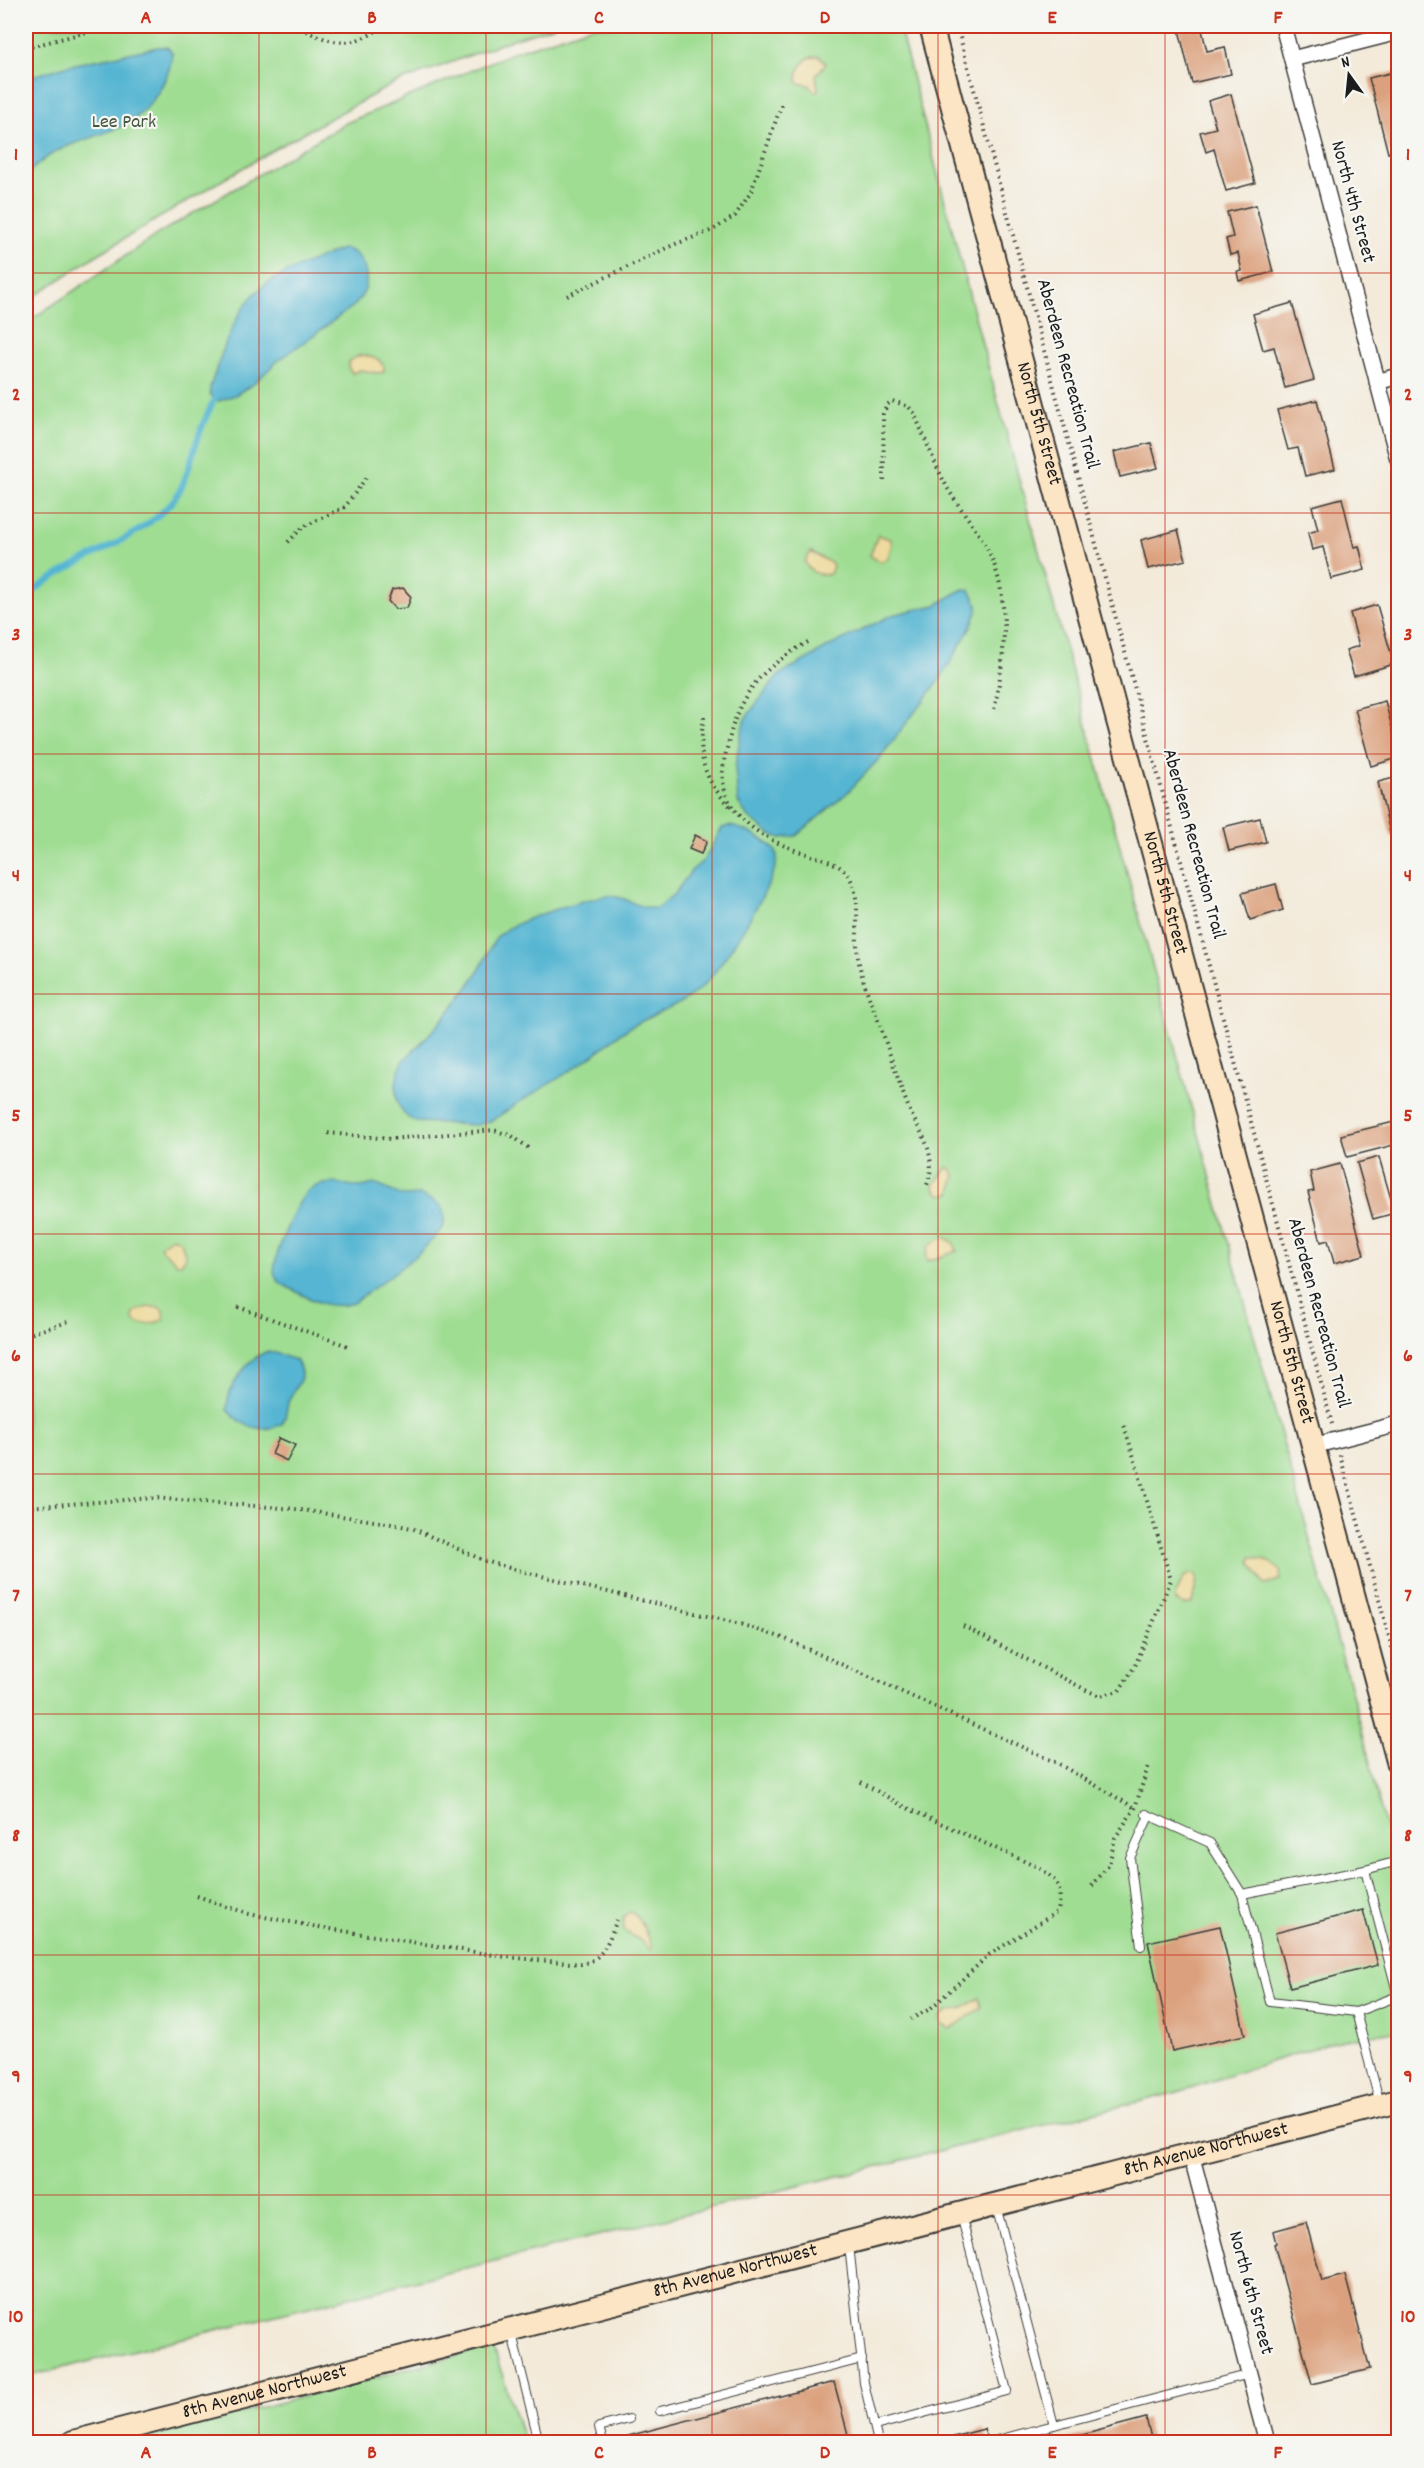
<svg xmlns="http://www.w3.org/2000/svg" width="1424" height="2468" font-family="Dekko,sans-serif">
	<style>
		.green { fill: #9fdd92; stroke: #5e7c57; stroke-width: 1.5 }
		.sand { fill: #eeda9e; stroke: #857b5d; stroke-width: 1.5 }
		.water { fill: #54b5d2; stroke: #386877; stroke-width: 1.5 }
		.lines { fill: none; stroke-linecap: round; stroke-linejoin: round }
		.stream { stroke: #54b5d2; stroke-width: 6 }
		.building { fill: #dba17e }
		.lane-casing { stroke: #3c3b38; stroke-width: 10 }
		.street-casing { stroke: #3c3b38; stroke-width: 18 }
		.secondary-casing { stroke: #3c3b38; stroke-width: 26 }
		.path { stroke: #3c3b38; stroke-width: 4; stroke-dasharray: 1.5 4.5; stroke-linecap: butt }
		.lane { stroke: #fff; stroke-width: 8 }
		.street { stroke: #fff; stroke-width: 15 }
		.secondary { stroke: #fce5c4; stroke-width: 22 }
		.grid { fill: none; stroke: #c8321e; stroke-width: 1.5; stroke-opacity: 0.55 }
		.labels { text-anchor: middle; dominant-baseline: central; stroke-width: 4.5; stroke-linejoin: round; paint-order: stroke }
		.park-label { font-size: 20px; fill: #43563f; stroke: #f6f6f2 }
		.street-label { font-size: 20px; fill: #1c1c1c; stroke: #f6f6f2 }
		.neatline { fill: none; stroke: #c8321e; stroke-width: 2 }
		.grid-label { font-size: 20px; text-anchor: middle; font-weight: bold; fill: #c8321e }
	</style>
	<rect width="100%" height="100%" fill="#f6f6f2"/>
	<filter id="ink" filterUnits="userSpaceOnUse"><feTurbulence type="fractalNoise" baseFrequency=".0167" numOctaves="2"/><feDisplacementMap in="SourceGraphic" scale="12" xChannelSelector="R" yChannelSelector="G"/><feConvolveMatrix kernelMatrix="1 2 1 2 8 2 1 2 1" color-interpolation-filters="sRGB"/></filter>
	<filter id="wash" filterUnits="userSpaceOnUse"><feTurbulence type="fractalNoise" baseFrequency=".008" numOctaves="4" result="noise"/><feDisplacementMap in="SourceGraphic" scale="24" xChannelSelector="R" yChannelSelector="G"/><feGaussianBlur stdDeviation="1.35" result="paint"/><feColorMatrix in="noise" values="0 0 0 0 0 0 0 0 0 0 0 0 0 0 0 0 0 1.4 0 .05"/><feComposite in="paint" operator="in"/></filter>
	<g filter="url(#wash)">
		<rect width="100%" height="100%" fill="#f3ead9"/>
		<!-- green -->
		<g class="green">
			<path d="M 26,26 L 555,26 L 519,37 L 393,84 L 278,147 L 92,258 L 26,302 Z"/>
			<path d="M 593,26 L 899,26 L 984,351 L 1361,1726 L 1398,1880 L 1398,2030 L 1329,2043 L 1178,2092 L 26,2377 L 26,323 L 161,232 L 346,123 L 517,51 Z"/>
			<path d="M 493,2346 L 524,2442 L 131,2442 Z"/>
		</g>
		<!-- sand -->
		<g class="sand">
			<path d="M 819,56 L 826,63 L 816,76 L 818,90 L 815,92 L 809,85 L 798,83 C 795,72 801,66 808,58 Z"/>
			<path d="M 364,355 L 379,360 L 384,367 L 384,372 L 377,373 L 361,370 L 352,373 L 348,367 L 349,362 L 358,356 Z"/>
			<path d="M 878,535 L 890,539 L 892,543 L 888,558 L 881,562 L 870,556 Z"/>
			<path d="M 811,552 L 831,563 L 833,566 L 830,574 C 819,577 807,571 805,561 Z"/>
			<path d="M 947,1167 L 951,1169 L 955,1175 L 951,1193 L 941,1195 L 935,1189 L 934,1185 Z"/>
			<path d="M 172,1237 L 180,1240 L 186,1256 L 182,1263 L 177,1263 L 161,1249 L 161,1245 Z"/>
			<path d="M 944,1237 L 953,1242 L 957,1251 L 928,1261 L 926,1256 L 929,1245 Z"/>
			<path d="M 148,1307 L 158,1307 L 164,1311 L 164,1319 C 155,1324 142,1327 134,1321 L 133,1316 L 136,1311 Z"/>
			<path d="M 1251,1557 L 1267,1560 L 1280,1570 L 1280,1579 L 1267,1585 L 1264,1584 L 1250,1562 Z"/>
			<path d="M 1190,1574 L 1195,1574 L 1197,1579 L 1192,1603 L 1185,1605 L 1176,1601 L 1175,1597 L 1183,1578 Z"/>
			<path d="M 629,1912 C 643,1915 646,1937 652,1948 L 650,1950 L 640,1940 L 624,1931 L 623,1917 Z"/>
			<path d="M 979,1998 L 981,2008 L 950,2029 L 941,2024 L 940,2016 L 948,2011 L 963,2008 Z"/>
		</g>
		<!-- water -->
		<g class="water">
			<path d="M 158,47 L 167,47 L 172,52 C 172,66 166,78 159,91 C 133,134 99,131 59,150 C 46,156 36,166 26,175 L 26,78 L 66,66 Z"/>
			<path d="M 342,249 C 360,249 370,273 365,289 C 363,295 359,300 355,305 L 278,361 L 252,385 L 235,395 L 219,401 L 214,400 L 210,394 L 210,387 C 222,354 233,311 261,288 C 279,273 320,258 342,249 Z"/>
			<path d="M 963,589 L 970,590 L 977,603 L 977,612 L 971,627 L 941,678 L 879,759 L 847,793 L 796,836 L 781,838 L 770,834 L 748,817 L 738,802 L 735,768 L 741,733 L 746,717 L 779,675 L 830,646 L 892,615 L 936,605 Z"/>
			<path d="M 729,826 C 741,827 776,843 777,856 C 779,878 718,974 700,989 C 678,1008 656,1013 632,1026 C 618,1034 605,1046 592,1056 C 567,1074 541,1089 515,1105 C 506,1111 498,1118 488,1122 L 477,1125 L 416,1122 C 391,1111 392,1081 404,1060 C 431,1034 458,1004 478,972 C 486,960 490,942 501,933 C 519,919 582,900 605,896 C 625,894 640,911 658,908 L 675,893 L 691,871 L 704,860 L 722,828 Z"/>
			<path d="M 333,1183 L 361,1187 L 375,1184 L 403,1196 L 421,1195 L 440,1204 C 444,1211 446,1218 443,1226 C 431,1249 376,1286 353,1303 C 332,1310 315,1302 297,1292 C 289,1287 279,1285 275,1276 C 270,1261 296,1203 307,1192 C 314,1185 324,1184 333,1183 Z"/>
			<path d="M 269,1351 L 296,1360 C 308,1380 296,1383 289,1400 C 286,1408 287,1416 282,1424 C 262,1434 242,1427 227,1410 C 226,1388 248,1357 269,1351 Z"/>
		</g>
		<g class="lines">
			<!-- stream -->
			<path class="stream" d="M 26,598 C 67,559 141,543 175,498 C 187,481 191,458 198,438 C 202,425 208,413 214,400"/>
		</g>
		<g id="blocks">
			<!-- building -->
			<g class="building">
				<path d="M 1178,26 L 1201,26 L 1207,51 L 1225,47 L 1231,74 L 1192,83 Z"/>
				<path d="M 1398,71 L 1398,151 L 1388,153 L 1369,78 Z"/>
				<path d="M 1231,94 L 1255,183 L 1226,191 L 1214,149 L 1206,152 L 1200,132 L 1216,128 L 1208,101 Z"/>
				<path d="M 1256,205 L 1273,272 L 1239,281 L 1237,272 L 1242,271 L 1238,253 L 1230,255 L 1226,239 L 1233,237 L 1227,212 Z"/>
				<path d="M 1292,303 L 1314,380 L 1285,388 L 1274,347 L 1263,350 L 1253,314 Z"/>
				<path d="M 1317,400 L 1335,469 L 1305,476 L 1298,448 L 1288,450 L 1277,410 Z"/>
				<path d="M 1151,443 L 1158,468 L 1120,477 L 1114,452 Z"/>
				<path d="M 1342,498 L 1354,547 L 1359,546 L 1365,570 L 1331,579 L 1323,547 L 1312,550 L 1308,533 L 1318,530 L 1312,506 Z"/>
				<path d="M 1178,530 L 1186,560 L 1148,569 L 1141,540 Z"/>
				<path d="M 403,588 L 411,597 L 407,608 L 395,609 L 388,601 L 392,590 Z"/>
				<path d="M 1377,605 L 1394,664 L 1354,676 L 1346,650 L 1359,646 L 1350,613 Z"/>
				<path d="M 1385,701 L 1398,750 L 1398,758 L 1371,766 L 1355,709 Z"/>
				<path d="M 1398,777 L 1398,836 L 1391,837 L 1378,782 Z"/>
				<path d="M 1260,818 L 1266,842 L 1229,851 L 1223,827 Z"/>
				<path d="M 695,835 L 707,841 L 701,854 L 689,849 Z"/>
				<path d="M 1276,884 L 1283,910 L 1250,920 L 1242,893 Z"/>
				<path d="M 1398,1121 L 1398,1144 L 1347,1157 L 1341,1135 Z"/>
				<path d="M 1379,1157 L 1395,1213 L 1373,1219 L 1357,1163 Z"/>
				<path d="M 1340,1164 L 1364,1255 L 1334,1263 L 1328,1240 L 1321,1242 L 1308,1192 L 1314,1191 L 1310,1172 Z"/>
				<path d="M 279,1438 L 295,1445 L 287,1461 L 272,1454 Z"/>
				<path d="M 1363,1910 L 1378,1965 L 1290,1988 L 1275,1933 Z"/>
				<path d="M 1220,1926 L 1245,2035 L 1172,2051 L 1148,1942 Z"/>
				<path d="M 1306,2222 L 1322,2281 L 1345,2275 L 1370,2369 L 1312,2384 L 1274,2244 L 1276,2243 L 1273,2231 Z"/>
				<path d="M 834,2382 L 850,2442 L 630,2442 L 628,2436 Z"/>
				<path d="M 1146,2418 L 1152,2442 L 1056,2442 Z"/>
				<path d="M 984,2429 L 988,2442 L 955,2442 L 953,2437 Z"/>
			</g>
		</g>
	</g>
	<g filter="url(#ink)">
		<use href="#blocks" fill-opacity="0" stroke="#3c3b38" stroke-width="1.5"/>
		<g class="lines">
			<!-- lane casing -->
			<g class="lane-casing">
				<g id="lane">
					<path d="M 1146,1814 L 1210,1843 L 1242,1894"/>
					<path d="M 1365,1870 L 1398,1996 L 1356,2012 L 1270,2002 L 1242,1894 L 1365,1870 L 1398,1861"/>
					<path d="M 1141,1946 L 1130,1858 L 1149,1816"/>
					<path d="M 1356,2012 L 1380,2104"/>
					<path d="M 996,2206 L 1054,2425 L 1250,2374"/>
					<path d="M 849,2245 L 864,2383 L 878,2442"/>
					<path d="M 511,2330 L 539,2442"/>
					<path d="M 660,2411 L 862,2359"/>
					<path d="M 875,2426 L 1007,2391 L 961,2215"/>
					<path d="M 603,2442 L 599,2427 L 629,2419"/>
					<path d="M 990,2442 L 1054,2425"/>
				</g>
			</g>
			<!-- street casing -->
			<g class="street-casing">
				<g id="street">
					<path d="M 1283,26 L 1398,459"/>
					<path d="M 1292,59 L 1398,32"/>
					<path d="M 1377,382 L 1398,376"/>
					<path d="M 1313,1446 L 1398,1424"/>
					<path d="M 1191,2154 L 1267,2442"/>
				</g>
			</g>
			<!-- secondary casing -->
			<g class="secondary-casing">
				<g id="secondary">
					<path id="s1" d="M 931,26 L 1398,1761"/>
					<path id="s2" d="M 73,2442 L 1398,2101"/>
				</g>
			</g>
			<!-- path -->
			<g class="path">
				<path d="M 295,26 C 332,43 348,51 384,26"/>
				<path d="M 957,26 L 1332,1424"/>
				<path d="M 26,48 L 110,26"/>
				<path d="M 567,296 L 673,245 L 713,230 L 735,216 L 751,192 L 782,103"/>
				<path d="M 26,344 L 31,340"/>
				<path d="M 884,481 L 883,414 L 887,405 L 892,401 L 908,406 L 914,413 C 925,438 935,465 948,489 C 962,512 982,535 992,559 C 1011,605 1004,663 994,710"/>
				<path d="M 288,542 L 303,527 L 345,507 L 368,475"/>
				<path d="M 808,642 C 767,665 741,689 730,736 C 727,750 721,767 723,781 C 728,822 772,843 807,854 C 822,859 842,863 850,878 C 863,903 853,935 859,963 C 864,989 877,1015 885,1040 C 893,1063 900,1086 909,1109 C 916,1125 928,1140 930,1158 C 932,1168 930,1176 927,1185"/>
				<path d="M 704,717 C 697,757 703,780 732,808"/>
				<path d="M 328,1133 L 390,1139 L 494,1130 L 512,1136 L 530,1149"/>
				<path d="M 238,1307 L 351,1347"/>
				<path d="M 26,1335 L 71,1321"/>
				<path d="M 1340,1455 L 1398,1670"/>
				<path d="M 26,1507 L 153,1498 L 295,1509 L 381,1522 L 412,1528 L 485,1561 L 517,1570 L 740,1624 L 786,1639 L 1057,1763 L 1135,1808"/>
				<path d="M 963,1626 L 1088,1691 L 1100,1696 L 1119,1691 L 1135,1666 L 1171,1580 L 1124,1425"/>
				<path d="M 861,1782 L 905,1807 L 1035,1866 C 1057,1880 1063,1884 1058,1911 L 989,1955 L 930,2009 L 911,2019"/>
				<path d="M 1092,1886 L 1109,1865 L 1115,1838 L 1135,1808 L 1149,1763"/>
				<path d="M 197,1896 L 249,1914 L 312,1926 L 506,1957 L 581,1964 C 604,1961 609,1938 617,1920"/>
			</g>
			<!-- lane -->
			<use href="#lane" class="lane"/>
			<!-- street -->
			<use href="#street" class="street"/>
			<!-- secondary -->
			<use href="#secondary" class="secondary"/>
		</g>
	</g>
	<!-- grid -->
	<path class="grid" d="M 259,26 L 259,2442M 486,26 L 486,2442M 712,26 L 712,2442M 938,26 L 938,2442M 1165,26 L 1165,2442M 26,273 L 1398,273M 26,513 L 1398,513M 26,754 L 1398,754M 26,994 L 1398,994M 26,1234 L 1398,1234M 26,1474 L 1398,1474M 26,1714 L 1398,1714M 26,1955 L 1398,1955M 26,2195 L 1398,2195"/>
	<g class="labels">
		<!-- park labels -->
		<g class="park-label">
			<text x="124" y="123">Lee Park</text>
		</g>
		<!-- street labels -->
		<g class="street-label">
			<text transform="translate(1352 202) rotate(75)">North 4th Street</text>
			<text transform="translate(1067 374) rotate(75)">Aberdeen Recreation Trail</text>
			<text stroke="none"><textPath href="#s1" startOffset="412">North 5th Street</textPath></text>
			<text transform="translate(1193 844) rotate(75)">Aberdeen Recreation Trail</text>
			<text stroke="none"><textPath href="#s1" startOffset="898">North 5th Street</textPath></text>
			<text transform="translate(1318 1313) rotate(75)">Aberdeen Recreation Trail</text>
			<text stroke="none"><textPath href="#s1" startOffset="1384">North 5th Street</textPath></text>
			<text stroke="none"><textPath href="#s2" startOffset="1170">8th Avenue Northwest</textPath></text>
			<text stroke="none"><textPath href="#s2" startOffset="684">8th Avenue Northwest</textPath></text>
			<text transform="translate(1250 2293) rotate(75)">North 6th Street</text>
			<text stroke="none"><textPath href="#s2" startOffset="198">8th Avenue Northwest</textPath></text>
		</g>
	</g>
	<!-- margin -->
	<rect width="1424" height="2468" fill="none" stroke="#f6f6f2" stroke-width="66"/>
	<!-- north arrow -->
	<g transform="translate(1349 75) rotate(345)" stroke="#f6f6f2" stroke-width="4.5" paint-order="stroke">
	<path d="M0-4.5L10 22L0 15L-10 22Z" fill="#1c1c1c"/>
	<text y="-9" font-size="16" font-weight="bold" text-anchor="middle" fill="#1c1c1c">N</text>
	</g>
	<rect x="33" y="33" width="1358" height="2402" class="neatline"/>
	<g class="grid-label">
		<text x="146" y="23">A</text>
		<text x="372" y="23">B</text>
		<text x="599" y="23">C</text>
		<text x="825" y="23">D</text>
		<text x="1052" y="23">E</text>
		<text x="1278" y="23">F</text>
		<text x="16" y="160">1</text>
		<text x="1408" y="160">1</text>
		<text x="16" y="400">2</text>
		<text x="1408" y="400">2</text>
		<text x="16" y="640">3</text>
		<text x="1408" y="640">3</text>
		<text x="16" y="881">4</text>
		<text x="1408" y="881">4</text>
		<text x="16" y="1121">5</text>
		<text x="1408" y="1121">5</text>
		<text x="16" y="1361">6</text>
		<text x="1408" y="1361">6</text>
		<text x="16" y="1601">7</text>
		<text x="1408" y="1601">7</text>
		<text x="16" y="1841">8</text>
		<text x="1408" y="1841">8</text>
		<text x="16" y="2082">9</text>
		<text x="1408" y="2082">9</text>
		<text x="16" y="2322">10</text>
		<text x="1408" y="2322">10</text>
		<text x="146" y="2458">A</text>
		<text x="372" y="2458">B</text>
		<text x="599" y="2458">C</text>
		<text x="825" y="2458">D</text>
		<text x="1052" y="2458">E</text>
		<text x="1278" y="2458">F</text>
	</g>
</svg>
